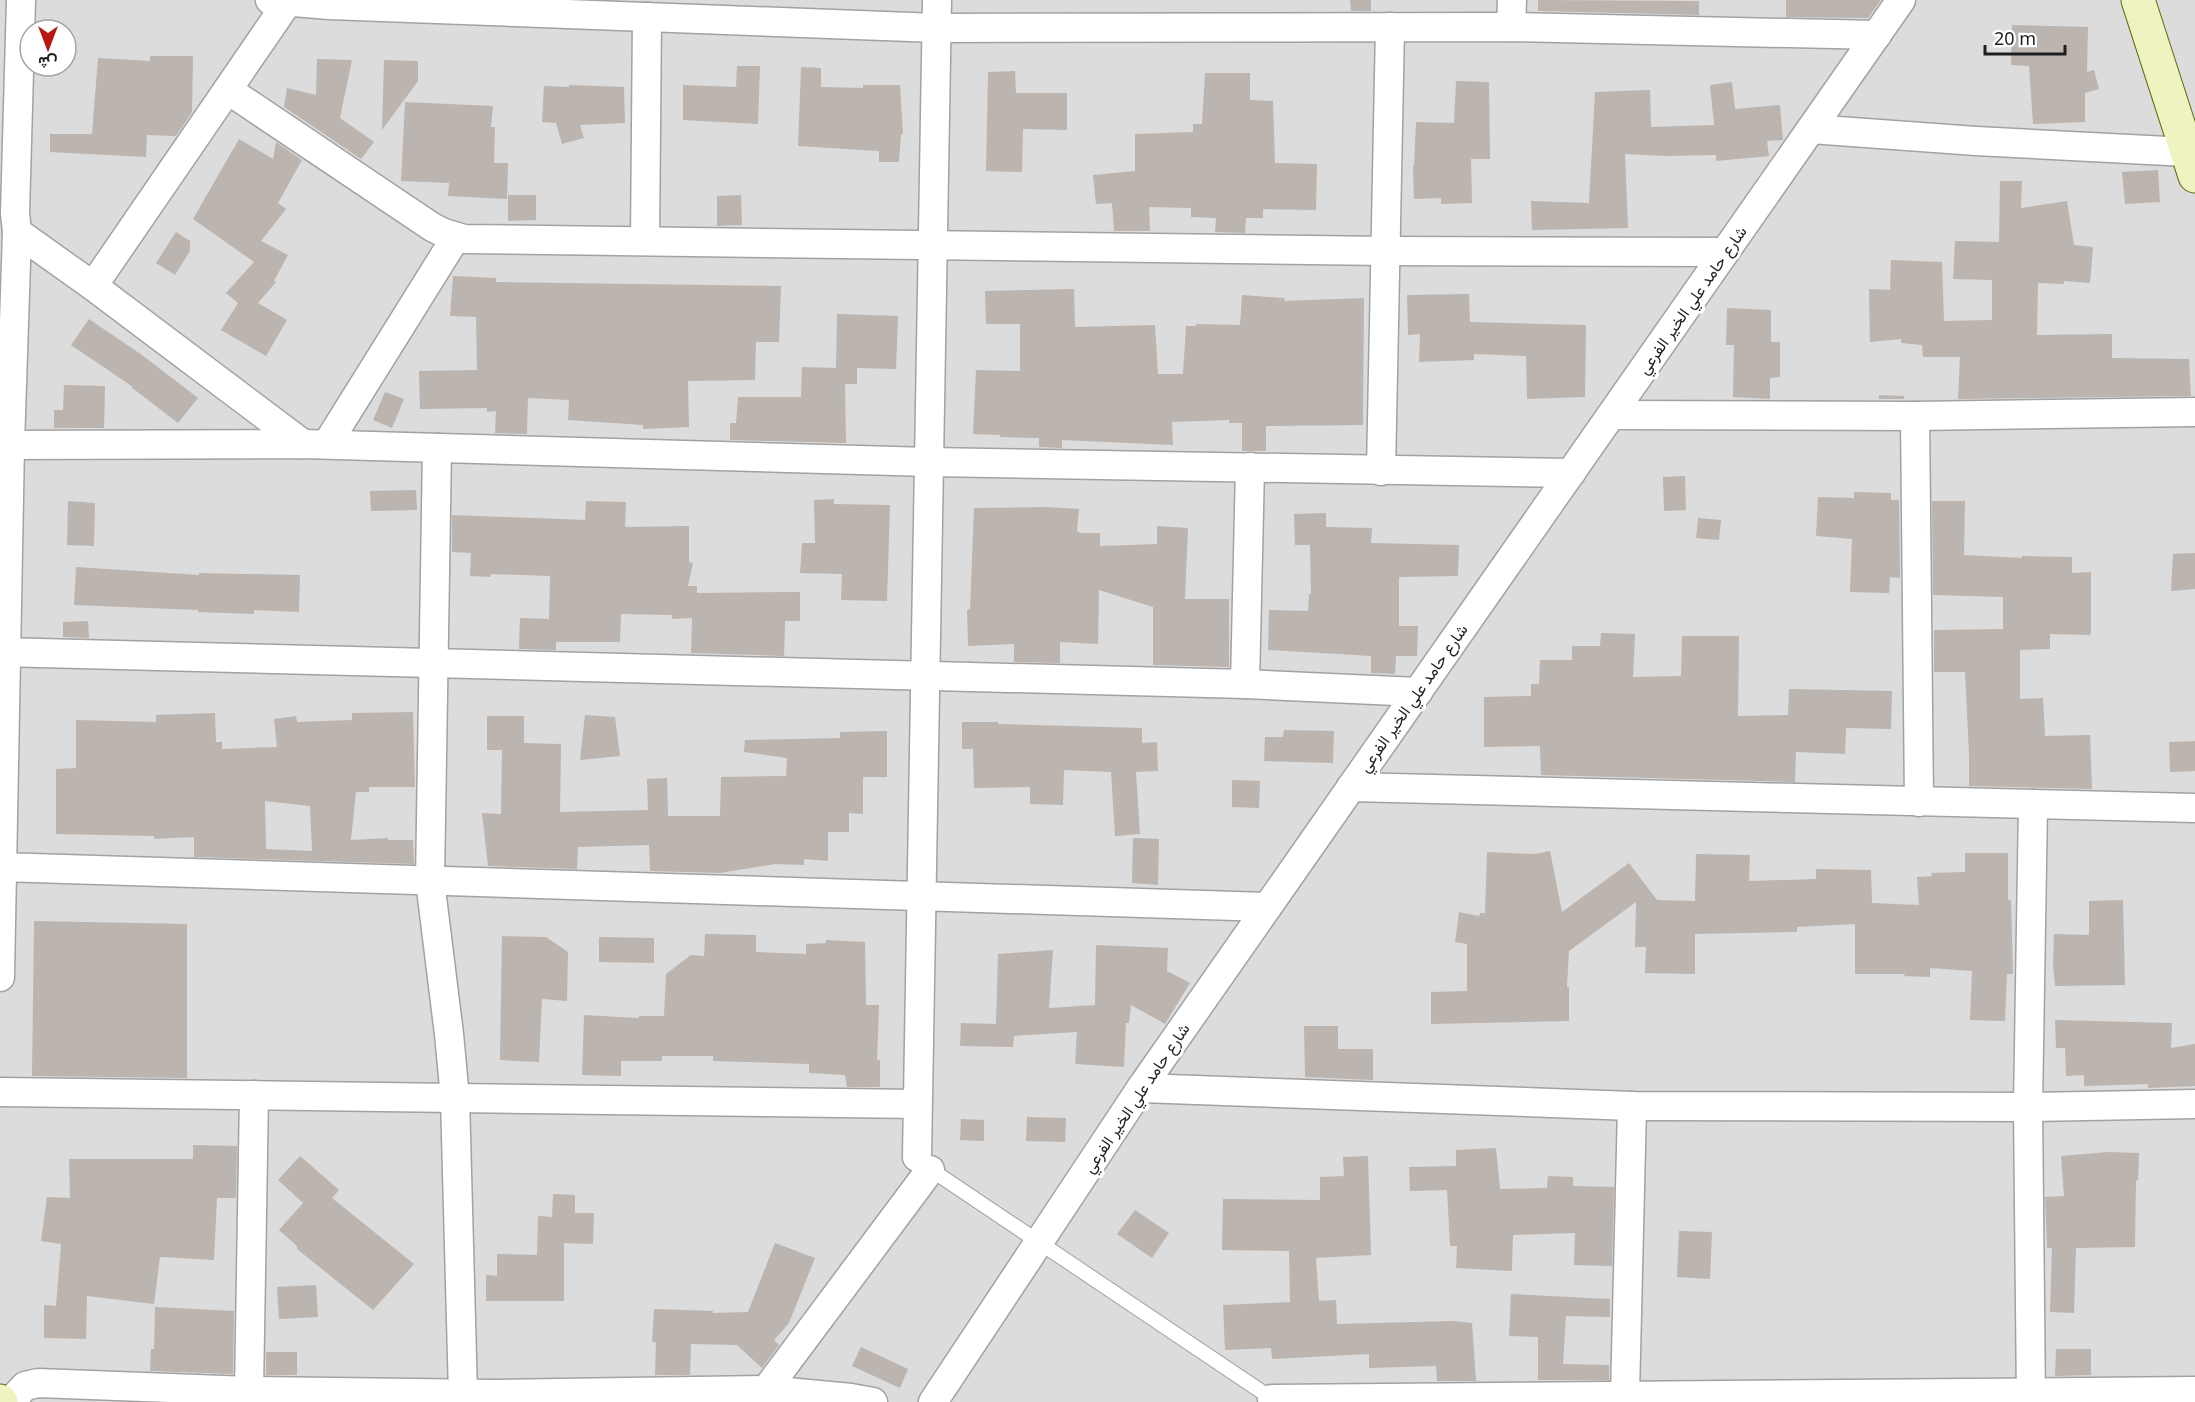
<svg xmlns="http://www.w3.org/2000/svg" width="2195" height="1402" font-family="'Noto Sans',Vazirmatn,sans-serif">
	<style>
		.residential { fill: #dcdcdc; fill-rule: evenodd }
		.building { fill: #bbb4af; fill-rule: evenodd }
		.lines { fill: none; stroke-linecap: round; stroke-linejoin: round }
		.lane-casing { stroke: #a2a2a2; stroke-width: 16 }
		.street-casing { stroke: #a2a2a2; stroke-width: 31 }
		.secondary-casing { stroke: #5f6a10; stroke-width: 35 }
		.lane { stroke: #fff; stroke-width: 14 }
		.street { stroke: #fff; stroke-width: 28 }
		.secondary { stroke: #eff3bf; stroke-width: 33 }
		.labels { text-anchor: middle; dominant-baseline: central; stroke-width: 6; stroke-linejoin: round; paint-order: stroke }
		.street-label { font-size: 16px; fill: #1e1e1e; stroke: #fff }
	</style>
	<rect width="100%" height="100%" fill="#eeece6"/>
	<!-- residential -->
	<path class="residential" d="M 0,0 L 2195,0 L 2195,1402 L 0,1402 ZM 30,30 L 66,30 L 66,66 L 30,66 Z"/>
	<!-- building -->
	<g class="building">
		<path d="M 1350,0 L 1371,0 L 1371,11 L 1351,11 Z"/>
		<path d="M 1538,0 L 1699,1 L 1699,15 L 1538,11 Z"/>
		<path d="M 1786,0 L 1881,0 L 1868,18 L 1786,17 Z"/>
		<path d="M 2012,25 L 2088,27 L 2087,72 L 2094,70 L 2099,89 L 2085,93 L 2085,122 L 2033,124 L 2029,66 L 2011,65 Z"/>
		<path d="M 150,56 L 193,56 L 192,112 L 176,136 L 147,135 L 146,157 L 50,152 L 50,134 L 92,134 L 98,58 L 150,61 Z"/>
		<path d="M 317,59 L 352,60 L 340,118 L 374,142 L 361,159 L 284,107 L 287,88 L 316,95 Z"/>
		<path d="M 384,60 L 418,61 L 418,81 L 382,130 Z"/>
		<path d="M 737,66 L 760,66 L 758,124 L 683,120 L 683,85 L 736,87 Z"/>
		<path d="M 801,67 L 821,68 L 821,87 L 863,88 L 863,85 L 900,85 L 903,134 L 901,134 L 899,162 L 879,162 L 879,151 L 798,146 Z"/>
		<path d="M 1015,71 L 1016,93 L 1067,93 L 1067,130 L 1023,129 L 1022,172 L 986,171 L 988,72 Z"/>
		<path d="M 1205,73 L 1250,73 L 1250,100 L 1273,101 L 1275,163 L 1317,164 L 1316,210 L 1263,209 L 1263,218 L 1246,218 L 1245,233 L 1215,232 L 1216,218 L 1191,217 L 1191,208 L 1149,207 L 1150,231 L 1114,231 L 1112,203 L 1096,204 L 1093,175 L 1135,171 L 1135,134 L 1193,132 L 1193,124 L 1202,124 Z"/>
		<path d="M 1456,81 L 1489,82 L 1490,159 L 1471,159 L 1472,203 L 1441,204 L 1441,198 L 1414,199 L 1413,166 L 1414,166 L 1416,122 L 1454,123 Z"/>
		<path d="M 1732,82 L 1735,109 L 1780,105 L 1783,140 L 1767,141 L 1769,156 L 1716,161 L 1716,155 L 1666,156 L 1625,154 L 1628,228 L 1532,230 L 1531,201 L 1589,203 L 1595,92 L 1650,90 L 1651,127 L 1714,125 L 1710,85 Z"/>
		<path d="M 569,85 L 624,87 L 625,123 L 580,125 L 584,138 L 562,144 L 556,123 L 542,122 L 544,86 L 569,87 Z"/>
		<path d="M 405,102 L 493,106 L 491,127 L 495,127 L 494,163 L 508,163 L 507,199 L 448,196 L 449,183 L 401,181 Z"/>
		<path d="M 239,139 L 273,159 L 276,142 L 302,160 L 278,203 L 286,209 L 261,241 L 288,255 L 274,281 L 276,282 L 258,303 L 287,320 L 266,356 L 221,330 L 238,303 L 226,293 L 254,262 L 193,219 Z"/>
		<path d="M 2158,170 L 2160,202 L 2125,204 L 2122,172 Z"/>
		<path d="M 2000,181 L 2022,181 L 2021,208 L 2067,201 L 2074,245 L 2093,247 L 2090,283 L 2064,281 L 2064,284 L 2038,283 L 2037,335 L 2112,334 L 2112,358 L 2189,359 L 2191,396 L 1958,399 L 1960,357 L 1923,357 L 1922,345 L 1901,343 L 1901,339 L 1870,342 L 1869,289 L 1890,290 L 1891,260 L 1942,262 L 1944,321 L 1992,320 L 1992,280 L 1953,279 L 1955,241 L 1999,242 Z"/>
		<path d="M 508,195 L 536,195 L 536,220 L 508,221 Z"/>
		<path d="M 741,195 L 742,225 L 717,226 L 717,196 Z"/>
		<path d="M 176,232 L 190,241 L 190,251 L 175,275 L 156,263 Z"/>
		<path d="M 453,276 L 496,278 L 496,282 L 781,286 L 779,342 L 756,342 L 755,380 L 688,381 L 689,427 L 643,429 L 643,425 L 568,420 L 569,400 L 528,398 L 527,434 L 495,433 L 496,411 L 487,412 L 487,408 L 420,409 L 419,371 L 477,370 L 476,317 L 450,316 Z"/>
		<path d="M 1074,289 L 1075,327 L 1155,325 L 1158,374 L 1183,374 L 1186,326 L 1196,326 L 1196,324 L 1240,325 L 1242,295 L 1284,298 L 1285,301 L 1364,298 L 1363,425 L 1266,426 L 1266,451 L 1242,451 L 1242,423 L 1229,423 L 1229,420 L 1172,422 L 1173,445 L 1062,440 L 1062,448 L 1039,447 L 1039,438 L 1000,437 L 1000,435 L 973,434 L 976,370 L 1020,371 L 1020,324 L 986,324 L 985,291 Z"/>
		<path d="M 1469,294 L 1470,322 L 1586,325 L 1585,397 L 1527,399 L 1526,356 L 1474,354 L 1474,360 L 1419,362 L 1420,334 L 1408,335 L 1407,295 Z"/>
		<path d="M 1727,308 L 1771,310 L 1771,342 L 1780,342 L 1780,377 L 1770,378 L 1770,399 L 1733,397 L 1734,345 L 1726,345 Z"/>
		<path d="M 837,314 L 898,316 L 896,369 L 857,368 L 857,384 L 845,384 L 846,443 L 730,440 L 730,423 L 736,423 L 738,397 L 801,397 L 802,367 L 836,368 Z"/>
		<path d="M 89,319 L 142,355 L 198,398 L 178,423 L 131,387 L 133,387 L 71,345 Z"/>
		<path d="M 64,385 L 105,386 L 104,428 L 54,428 L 54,410 L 63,410 Z"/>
		<path d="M 385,392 L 404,399 L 392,428 L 373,420 Z"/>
		<path d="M 1879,395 L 1904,396 L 1904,399 L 1879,399 Z"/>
		<path d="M 1685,476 L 1686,510 L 1664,511 L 1663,477 Z"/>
		<path d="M 416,490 L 417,510 L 371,511 L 370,491 Z"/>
		<path d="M 1854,492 L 1891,493 L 1891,500 L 1899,500 L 1900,578 L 1890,577 L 1889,593 L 1850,592 L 1852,539 L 1816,536 L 1818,497 L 1854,498 Z"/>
		<path d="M 834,499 L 834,504 L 890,505 L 887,601 L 841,600 L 842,574 L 800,573 L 802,543 L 815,543 L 814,500 Z"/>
		<path d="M 68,501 L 95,503 L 94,546 L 67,545 Z"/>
		<path d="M 586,501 L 626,502 L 625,526 L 627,527 L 689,526 L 689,562 L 693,563 L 688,586 L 697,586 L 697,593 L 800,592 L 800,621 L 785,621 L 784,656 L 691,653 L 692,618 L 672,619 L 672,615 L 621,614 L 620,642 L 556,642 L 556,650 L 519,649 L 520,618 L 549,619 L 550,576 L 491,574 L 490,577 L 470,576 L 471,553 L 452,552 L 452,515 L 585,520 Z"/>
		<path d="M 1932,501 L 1965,501 L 1964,555 L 2022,558 L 2022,556 L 2072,557 L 2072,573 L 2091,572 L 2091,632 L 2090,635 L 2050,634 L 2050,649 L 2020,650 L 2020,699 L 2043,698 L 2045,736 L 2090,735 L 2092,789 L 1969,786 L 1969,754 L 1965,672 L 1934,672 L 1934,630 L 2003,629 L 2003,597 L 1933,595 Z"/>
		<path d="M 1047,507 L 1079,509 L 1077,531 L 1080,533 L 1100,533 L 1100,546 L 1157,544 L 1157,526 L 1188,528 L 1185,599 L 1229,599 L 1229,667 L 1153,665 L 1153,607 L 1099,590 L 1098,644 L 1060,642 L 1060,663 L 1014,662 L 1014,644 L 968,646 L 967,610 L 970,609 L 974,508 Z"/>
		<path d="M 1326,513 L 1326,527 L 1372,528 L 1371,543 L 1459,545 L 1458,576 L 1399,577 L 1399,626 L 1418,626 L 1417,656 L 1396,656 L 1395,674 L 1371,673 L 1371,656 L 1268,650 L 1269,610 L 1308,611 L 1309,594 L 1311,594 L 1310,545 L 1295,545 L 1294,514 Z"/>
		<path d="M 1698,518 L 1721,520 L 1719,540 L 1696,538 Z"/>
		<path d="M 2195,553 L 2195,589 L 2171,591 L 2173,554 Z"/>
		<path d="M 76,567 L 199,575 L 199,573 L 300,575 L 299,612 L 254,610 L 254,614 L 198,612 L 198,610 L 74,605 Z"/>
		<path d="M 88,621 L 89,638 L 63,637 L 63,622 Z"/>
		<path d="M 1601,633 L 1635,634 L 1633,677 L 1681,676 L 1682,636 L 1739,636 L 1738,716 L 1788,715 L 1789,689 L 1892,691 L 1891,729 L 1846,728 L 1845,754 L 1796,752 L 1795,782 L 1541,775 L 1540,746 L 1484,747 L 1484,697 L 1531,696 L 1531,684 L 1539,684 L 1540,660 L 1572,660 L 1572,646 L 1600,646 Z"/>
		<path d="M 413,712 L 415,787 L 369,787 L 369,792 L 356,792 L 351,840 L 388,838 L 388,840 L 413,840 L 414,864 L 194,857 L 194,837 L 154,839 L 154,836 L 56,834 L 56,769 L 76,768 L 76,720 L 156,722 L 156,715 L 215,713 L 216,742 L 222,742 L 222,749 L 277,747 L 274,719 L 296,716 L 297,722 L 352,720 L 352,713 ZM 265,801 L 310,806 L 312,851 L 266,849 Z"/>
		<path d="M 585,715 L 615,717 L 620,756 L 580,760 Z"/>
		<path d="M 487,716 L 524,716 L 524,743 L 561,744 L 560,812 L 648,810 L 647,779 L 667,778 L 668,816 L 720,816 L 721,777 L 786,776 L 787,758 L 744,752 L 745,740 L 840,738 L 840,732 L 887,731 L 887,777 L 863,777 L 863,814 L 849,813 L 849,832 L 828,832 L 828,861 L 804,859 L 804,865 L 775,864 L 720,873 L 650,871 L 649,845 L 578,847 L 577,869 L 488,866 L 482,813 L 501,814 L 502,750 L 487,750 Z"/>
		<path d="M 962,722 L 998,722 L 998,724 L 1142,728 L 1142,743 L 1157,742 L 1158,771 L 1136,772 L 1140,834 L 1115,836 L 1111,772 L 1064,770 L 1063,805 L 1030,804 L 1030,787 L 974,788 L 973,749 L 962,749 Z"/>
		<path d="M 1284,730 L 1334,731 L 1333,763 L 1264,761 L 1265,737 L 1283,737 Z"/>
		<path d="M 2195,741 L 2195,771 L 2170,772 L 2169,742 Z"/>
		<path d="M 1232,780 L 1260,781 L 1259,808 L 1232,807 Z"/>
		<path d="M 1133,838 L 1159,839 L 1158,885 L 1132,883 Z"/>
		<path d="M 1550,851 L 1562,912 L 1629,863 L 1657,900 L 1695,901 L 1696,854 L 1750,855 L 1749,881 L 1816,879 L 1816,869 L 1871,870 L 1872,903 L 1919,905 L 1917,877 L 1932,876 L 1931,873 L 1965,872 L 1965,853 L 2008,853 L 2008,900 L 2011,900 L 2013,974 L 2007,974 L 2005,1021 L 1970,1020 L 1972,971 L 1930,968 L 1930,977 L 1904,976 L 1905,974 L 1855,974 L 1855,924 L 1797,927 L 1797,932 L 1695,934 L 1695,974 L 1645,973 L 1646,947 L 1635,947 L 1636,902 L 1569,951 L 1567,987 L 1569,987 L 1569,1021 L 1431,1024 L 1431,992 L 1467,991 L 1467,944 L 1455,942 L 1459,912 L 1479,916 L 1480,913 L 1485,913 L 1487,852 L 1535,854 Z"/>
		<path d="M 2123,900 L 2125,985 L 2055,986 L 2053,964 L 2054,934 L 2089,935 L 2089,901 Z"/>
		<path d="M 34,921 L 187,924 L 187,1078 L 32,1076 Z"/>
		<path d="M 705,934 L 756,935 L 756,952 L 806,954 L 806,944 L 826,943 L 826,940 L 865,942 L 866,1005 L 879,1005 L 877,1060 L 880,1060 L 880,1087 L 847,1087 L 845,1075 L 809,1073 L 809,1064 L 713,1061 L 713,1056 L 662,1056 L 662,1061 L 621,1061 L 621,1076 L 582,1075 L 584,1015 L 639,1018 L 639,1016 L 664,1016 L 666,974 L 691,955 L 704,956 Z"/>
		<path d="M 502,936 L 546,937 L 568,952 L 567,1001 L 542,999 L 539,1062 L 500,1060 Z"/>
		<path d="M 599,937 L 654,938 L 654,963 L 599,962 Z"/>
		<path d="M 1096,945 L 1168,948 L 1167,971 L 1190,983 L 1165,1024 L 1131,1005 L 1129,1023 L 1126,1023 L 1124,1067 L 1075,1064 L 1077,1032 L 1014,1036 L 1013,1047 L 960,1046 L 961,1023 L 996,1024 L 998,954 L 1053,950 L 1049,1008 L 1095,1005 Z"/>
		<path d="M 2055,1020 L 2172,1023 L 2171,1048 L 2195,1044 L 2195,1086 L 2148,1088 L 2148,1084 L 2084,1086 L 2084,1075 L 2066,1076 L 2065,1048 L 2056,1048 Z"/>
		<path d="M 1304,1026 L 1338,1026 L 1338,1049 L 1373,1049 L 1373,1080 L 1305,1077 Z"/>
		<path d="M 1027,1117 L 1066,1118 L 1065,1142 L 1026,1141 Z"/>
		<path d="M 961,1119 L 984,1120 L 984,1141 L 960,1140 Z"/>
		<path d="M 193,1145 L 237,1146 L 236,1198 L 217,1198 L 214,1260 L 160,1257 L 154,1304 L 87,1296 L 86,1339 L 44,1338 L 44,1305 L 56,1306 L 61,1244 L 41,1241 L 47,1197 L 70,1198 L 69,1159 L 193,1159 Z"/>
		<path d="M 1496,1148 L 1500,1189 L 1547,1188 L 1548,1176 L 1573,1177 L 1573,1186 L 1614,1187 L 1612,1266 L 1574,1265 L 1575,1233 L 1513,1235 L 1512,1271 L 1456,1268 L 1457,1246 L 1450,1246 L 1447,1190 L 1410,1191 L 1409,1167 L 1456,1166 L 1456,1150 Z"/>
		<path d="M 2109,1152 L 2139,1153 L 2138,1181 L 2136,1180 L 2135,1247 L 2076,1248 L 2074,1313 L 2050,1312 L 2052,1248 L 2047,1248 L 2045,1197 L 2064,1196 L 2061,1156 Z"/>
		<path d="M 300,1156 L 339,1190 L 332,1198 L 414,1264 L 373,1310 L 297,1249 L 297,1246 L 279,1230 L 303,1203 L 278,1180 Z"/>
		<path d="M 1368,1156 L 1371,1255 L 1316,1258 L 1319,1301 L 1336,1300 L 1337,1324 L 1453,1321 L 1472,1323 L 1476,1381 L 1437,1381 L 1436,1366 L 1369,1368 L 1369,1354 L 1272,1359 L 1271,1348 L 1225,1350 L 1223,1305 L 1290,1302 L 1289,1251 L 1222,1250 L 1223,1199 L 1320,1200 L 1320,1177 L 1344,1176 L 1343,1157 Z"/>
		<path d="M 553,1194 L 575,1195 L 575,1213 L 594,1213 L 593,1244 L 564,1243 L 564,1301 L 486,1301 L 486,1275 L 497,1276 L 497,1254 L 537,1255 L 538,1216 L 552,1217 Z"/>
		<path d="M 1135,1210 L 1169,1233 L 1152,1258 L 1117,1234 Z"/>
		<path d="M 1679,1231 L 1712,1232 L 1710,1279 L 1677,1277 Z"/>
		<path d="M 775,1243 L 815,1258 L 789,1323 L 774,1340 L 779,1345 L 762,1368 L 737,1345 L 691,1344 L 690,1375 L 655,1375 L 656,1342 L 652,1342 L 654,1309 L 713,1311 L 713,1313 L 748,1312 Z"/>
		<path d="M 316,1285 L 318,1317 L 279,1319 L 277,1287 Z"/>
		<path d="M 1511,1294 L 1610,1299 L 1610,1317 L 1566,1316 L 1563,1364 L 1609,1365 L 1609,1380 L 1538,1380 L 1538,1337 L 1509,1336 Z"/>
		<path d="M 155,1307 L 234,1311 L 233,1374 L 150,1371 L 151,1349 L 154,1349 Z"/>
		<path d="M 861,1347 L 908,1369 L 900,1388 L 852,1366 Z"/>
		<path d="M 2056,1349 L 2091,1349 L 2091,1375 L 2055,1376 Z"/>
		<rect x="266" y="1352" width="31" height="23"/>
	</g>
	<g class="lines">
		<!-- lane casing -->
		<g class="lane-casing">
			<path id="lane" d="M 927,1167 L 1274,1400"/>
		</g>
		<!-- street casing -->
		<g class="street-casing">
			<g id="street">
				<path d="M 270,0 L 329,5 L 937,28 L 1511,27 L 1877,35"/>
				<path d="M 1511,27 L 1512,0"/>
				<path d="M 228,90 L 432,227 L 444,233 L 464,239 L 1385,251 L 1725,252"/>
				<path d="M 1811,129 L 1976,141 L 2187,152"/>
				<path d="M 17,232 L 93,286 L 303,444"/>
				<path d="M 645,240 L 647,17"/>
				<path d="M 93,286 L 289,0"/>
				<path d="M 1612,415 L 1915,416 L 2195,412"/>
				<path d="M 1915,416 L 1919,802"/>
				<path d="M 327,444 L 456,237"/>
				<path d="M 0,445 L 303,444 L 929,462 L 1571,473"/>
				<path d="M 437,448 L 430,881 L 449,1034 L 455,1098 L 463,1394"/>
				<path d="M 1381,471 L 1390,27"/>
				<path d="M 0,652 L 1245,684 L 1418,692"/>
				<path d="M 1245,684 L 1250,467"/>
				<path d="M 1351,787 L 2195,808"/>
				<path d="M 0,867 L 1267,907"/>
				<path d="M 0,977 L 10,445 L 17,232 L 15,213 L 21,0"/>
				<path d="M 1141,1088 L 1632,1106 L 2028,1107 L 2195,1104"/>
				<path d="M 0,1092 L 917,1104"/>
				<path d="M 917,1157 L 937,0"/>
				<path d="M 766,1390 L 930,1170"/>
				<path d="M 249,1391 L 254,1095"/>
				<path d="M 1625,1396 L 1632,1106"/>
				<path d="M 1272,1399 L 2195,1391"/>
				<path d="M 10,1402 L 25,1386 L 38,1383 L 249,1391 L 494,1394 L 766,1390 L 851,1398 L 873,1402"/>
				<path d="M 933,1402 L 1141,1088 L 1901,0"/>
				<path d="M 2031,1402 L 2028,1107 L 2033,804"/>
			</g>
		</g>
		<!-- secondary casing -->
		<g class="secondary-casing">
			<g id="secondary">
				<path d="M 2138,0 L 2195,176"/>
				<path d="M 0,1401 L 1,1402"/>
			</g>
		</g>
		<!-- lane -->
		<use href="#lane" class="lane"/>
		<!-- street -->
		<use href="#street" class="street"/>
		<!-- secondary -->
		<use href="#secondary" class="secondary"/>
	</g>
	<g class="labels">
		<!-- street labels -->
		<g class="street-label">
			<text transform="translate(1692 300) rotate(-55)">شارع حامد علي الخير الفرعي</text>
			<text transform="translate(1413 698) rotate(-55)">شارع حامد علي الخير الفرعي</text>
			<text transform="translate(1136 1098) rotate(-56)">شارع حامد علي الخير الفرعي</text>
		</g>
	</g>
	<!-- north arrow -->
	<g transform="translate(48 48) rotate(180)"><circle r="28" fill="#ffffff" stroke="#a5a5a5" stroke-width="1.5"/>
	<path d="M0-4.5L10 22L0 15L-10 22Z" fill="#b81815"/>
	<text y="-9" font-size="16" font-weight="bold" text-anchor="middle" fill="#1e1e1e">ش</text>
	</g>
	<!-- scale -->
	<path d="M1985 45v9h80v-9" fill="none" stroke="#1e1e1e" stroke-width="3"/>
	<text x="1994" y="45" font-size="18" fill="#1e1e1e" stroke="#ffffff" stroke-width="4.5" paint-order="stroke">20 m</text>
</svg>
